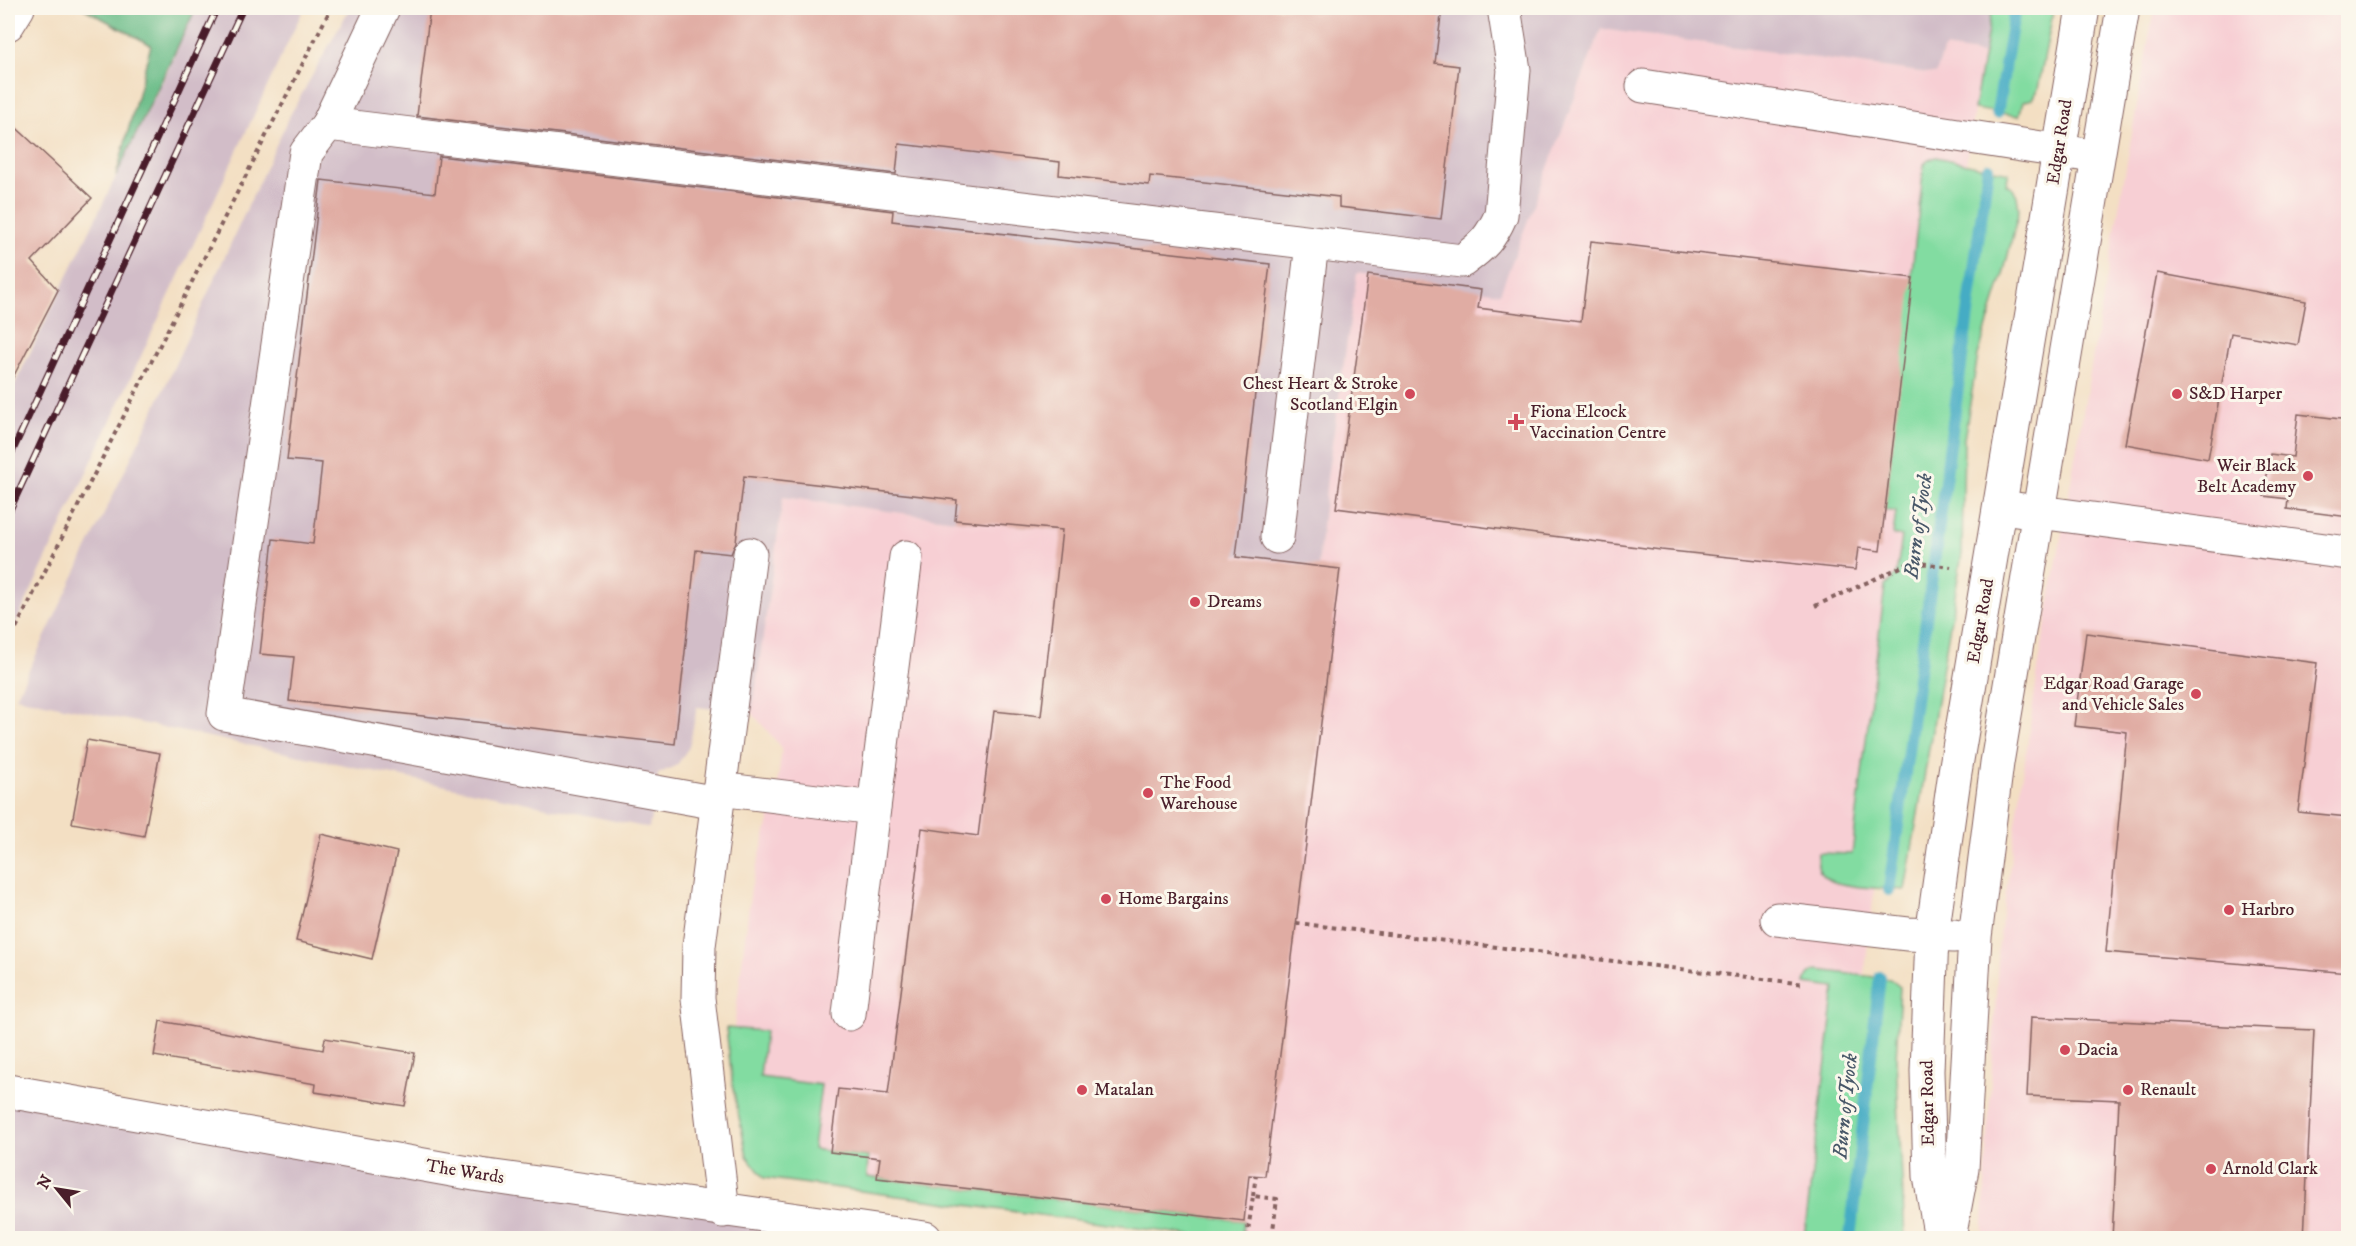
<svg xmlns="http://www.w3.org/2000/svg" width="2356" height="1246" font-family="'IM FELL DW Pica',serif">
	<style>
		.built { fill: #f7cfd4 }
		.industrial { fill: #d2bdc8 }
		.green { fill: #82dca1; stroke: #667e66; stroke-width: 1.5 }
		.forest { fill: #69bc87; stroke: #5a6e59; stroke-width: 1.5 }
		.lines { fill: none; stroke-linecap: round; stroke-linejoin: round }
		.stream { stroke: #44acc4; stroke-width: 12 }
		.building { fill: #e0aca3 }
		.minor-casing { stroke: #856260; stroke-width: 35 }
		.path { stroke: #856260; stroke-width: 4; stroke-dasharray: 4.5 4.5; stroke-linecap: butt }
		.minor { stroke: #fff; stroke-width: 33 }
		.rail-casing { stroke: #4a1f2b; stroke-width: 7 }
		.rail { stroke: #fbf7ec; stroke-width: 4.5; stroke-dasharray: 14; stroke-linecap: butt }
		.poi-dot { fill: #d1495b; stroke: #fbf7ec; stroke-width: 2 }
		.labels { text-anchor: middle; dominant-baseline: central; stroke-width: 6; stroke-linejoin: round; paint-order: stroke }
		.street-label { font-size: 18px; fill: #4a1f2b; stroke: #fbf7ec }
		.poi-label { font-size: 18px; fill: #4a1f2b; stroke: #fbf7ec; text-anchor: start }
		.water-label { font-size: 20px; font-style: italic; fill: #485768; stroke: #fbf7ec }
	</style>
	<rect width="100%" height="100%" fill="#fbf7ec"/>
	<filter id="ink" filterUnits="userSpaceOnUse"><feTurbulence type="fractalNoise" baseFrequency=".0167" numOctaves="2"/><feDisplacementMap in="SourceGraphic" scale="12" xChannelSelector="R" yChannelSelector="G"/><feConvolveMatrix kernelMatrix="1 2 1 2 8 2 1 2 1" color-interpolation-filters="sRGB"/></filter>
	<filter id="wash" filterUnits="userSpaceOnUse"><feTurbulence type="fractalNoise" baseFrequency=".008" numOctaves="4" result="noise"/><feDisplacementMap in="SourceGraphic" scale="24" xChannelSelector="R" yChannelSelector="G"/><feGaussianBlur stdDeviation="1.35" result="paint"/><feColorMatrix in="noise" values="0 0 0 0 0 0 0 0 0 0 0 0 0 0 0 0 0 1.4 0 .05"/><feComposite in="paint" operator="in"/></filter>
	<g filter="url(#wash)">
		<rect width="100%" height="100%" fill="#f3dfc3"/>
		<!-- built -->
		<g class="built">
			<path d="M 2154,8 L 2348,8 L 2348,1238 L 1982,1238 L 1999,942 L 2039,663 Z"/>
			<path d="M 1601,29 L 1936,74 L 1944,48 L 1983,54 L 1970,136 L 1912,562 L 1834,1238 L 1211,1238 L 764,1178 L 747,1156 L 733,1088 L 726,1028 L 734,1028 L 751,888 L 776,795 L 782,748 L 752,713 L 783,497 L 955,520 L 1040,528 L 1318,566 L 1327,478 L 1357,273 L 1500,292 Z"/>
		</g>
		<!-- industrial -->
		<g class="industrial">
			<path d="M 196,8 L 304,8 L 8,640 L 8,398 L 166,74 Z"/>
			<path d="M 350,8 L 1992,8 L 1983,54 L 1944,48 L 1936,74 L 1601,29 L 1500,293 L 1357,273 L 1327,478 L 1318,566 L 1040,528 L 955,520 L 783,497 L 752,713 L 697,707 L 689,747 L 677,765 L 658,774 L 649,828 L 16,697 L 156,406 L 289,117 Z"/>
			<path d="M 8,1091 L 875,1238 L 8,1238 Z"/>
		</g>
		<!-- green -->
		<g class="green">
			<path d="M 1992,8 L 2054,8 L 2038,89 L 2032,99 L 2023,102 L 2019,116 L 1974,109 Z"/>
			<path d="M 1936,157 L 2009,173 L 2006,184 L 2013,188 L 2017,196 L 2019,210 L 2003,275 L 1978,355 L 1964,439 L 1962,554 L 1905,890 C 1886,888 1837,889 1823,876 C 1817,870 1817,861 1818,853 L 1852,854 L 1885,586 L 1896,575 L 1902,537 L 1893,535 L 1896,512 L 1885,510 L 1924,164 L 1928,160 Z"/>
			<path d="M 1818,970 L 1890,979 L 1900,987 L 1896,1059 L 1905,1238 L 1804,1238 L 1835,988 L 1805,984 C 1807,975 1810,972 1818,970 Z"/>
			<path d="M 726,1028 L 765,1031 L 760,1077 L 821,1085 L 813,1149 L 868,1157 L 867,1177 L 1244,1221 L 1241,1238 L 1211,1238 L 764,1178 L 747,1156 L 733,1088 Z"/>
		</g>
		<!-- forest -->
		<path class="forest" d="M 83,8 L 196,8 L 116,176 L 151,45 Z"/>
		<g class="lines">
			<!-- stream -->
			<g class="stream">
				<path d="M 1997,113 L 2015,8"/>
				<path d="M 1889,890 L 1988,168"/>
				<path d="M 1850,1238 L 1880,977"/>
			</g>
		</g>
		<g id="blocks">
			<!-- building -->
			<g class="building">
				<path d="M 430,8 L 1442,8 L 1435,63 L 1459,66 L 1441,219 L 1339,207 L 1339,197 L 1150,176 L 1149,185 L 1059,175 L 1060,162 L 899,144 L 896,174 L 417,116 Z"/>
				<path d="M 8,120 L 92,198 L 32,261 L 58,290 L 8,387 Z"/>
				<path d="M 439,156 L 893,211 L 892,221 L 1270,264 L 1236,557 L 1340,569 L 1265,1176 L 1249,1175 L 1244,1221 L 877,1178 L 880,1158 L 830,1152 L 838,1089 L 888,1094 L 922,828 L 978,836 L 994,711 L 1041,716 L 1062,530 L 955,520 L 957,500 L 744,476 L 736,542 L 731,554 L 696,550 L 675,744 L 289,701 L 294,657 L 260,654 L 273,539 L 313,544 L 322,463 L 287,460 L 321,180 L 435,193 Z"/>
				<path d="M 1591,241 L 1913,278 L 1880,551 L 1858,548 L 1855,570 L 1661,550 L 1336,508 L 1368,275 L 1481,290 L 1478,308 L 1581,321 Z"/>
				<path d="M 2157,273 L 2306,301 L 2298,345 L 2231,333 L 2208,459 L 2125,444 Z"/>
				<path d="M 2298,414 L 2349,420 L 2349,517 L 2287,509 L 2288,499 L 2264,496 L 2270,454 L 2293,457 Z"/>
				<path d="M 2086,633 L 2317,663 L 2298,812 L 2348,817 L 2344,867 L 2349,868 L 2349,973 L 2106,952 L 2127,732 L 2074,726 Z"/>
				<path d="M 87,740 L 160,753 L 144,836 L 72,823 Z"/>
				<path d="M 321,834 L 397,852 L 372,959 L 296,941 Z"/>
				<path d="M 2031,1017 L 2314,1030 L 2304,1239 L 2112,1239 L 2119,1100 L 2027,1096 Z"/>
				<path d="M 160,1021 L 323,1050 L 325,1038 L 415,1053 L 405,1106 L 315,1092 L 316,1084 L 154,1056 Z"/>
			</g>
		</g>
	</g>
	<g filter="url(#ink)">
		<use href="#blocks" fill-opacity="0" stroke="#856260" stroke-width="1.5"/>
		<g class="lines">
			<!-- minor casing -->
			<g class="minor-casing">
				<g id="minor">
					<path d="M 8,24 L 18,8"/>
					<path d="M 1643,86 L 2080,154"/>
					<path d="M 328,124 L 383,8"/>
					<path d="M 2016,509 L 2348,553"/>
					<path d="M 1277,537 L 1312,244"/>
					<path d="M 719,789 L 874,808 L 906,557"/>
					<path d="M 717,803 L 224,714 L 306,153 L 328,124 L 1462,261 C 1483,246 1491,238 1501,215 L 1514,70 L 1504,8"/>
					<path d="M 1777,919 L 1908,934 L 1954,936"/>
					<path d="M 849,1014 L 874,808"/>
					<path d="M 8,1091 L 480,1175 L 925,1238"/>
					<path d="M 723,1211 L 698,998 L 699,946 L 750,554"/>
					<path d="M 1941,1238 L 1930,1176 L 1927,1071 L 1932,935 L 1955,772 L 2083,8"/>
					<path d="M 1949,1238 L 1962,1169 L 1975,937 L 1997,763 L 2123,8"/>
				</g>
			</g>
			<!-- path -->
			<g class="path">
				<path d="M 1815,606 L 1912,562 L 1951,567"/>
				<path d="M 8,644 L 331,8"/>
				<path d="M 1296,923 L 1805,984"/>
				<path d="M 1253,1196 L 1256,1175"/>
				<path d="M 1247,1238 L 1253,1196 L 1277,1199 L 1272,1238"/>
			</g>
			<!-- minor -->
			<use href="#minor" class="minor"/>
			<!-- rail casing -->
			<g class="rail-casing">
				<g id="rail">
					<path d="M 8,461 L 217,8"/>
					<path d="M 8,514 L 243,8"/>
				</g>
			</g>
			<!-- rail -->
			<use href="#rail" class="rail"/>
		</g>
	</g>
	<!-- markers -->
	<g class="poi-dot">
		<circle cx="1410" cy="394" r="6"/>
		<circle cx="2177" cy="394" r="6"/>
		<path d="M1513 413h6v6h6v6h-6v6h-6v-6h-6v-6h6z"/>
		<circle cx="2308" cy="476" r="6"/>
		<circle cx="1195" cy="602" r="6"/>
		<circle cx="2196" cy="694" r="6"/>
		<circle cx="1148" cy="793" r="6"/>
		<circle cx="1106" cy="899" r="6"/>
		<circle cx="2229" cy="910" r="6"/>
		<circle cx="2065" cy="1050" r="6"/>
		<circle cx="1082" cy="1090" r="6"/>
		<circle cx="2128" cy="1090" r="6"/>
		<circle cx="2211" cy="1169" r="6"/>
	</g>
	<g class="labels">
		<!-- street labels -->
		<g class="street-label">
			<text transform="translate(2060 142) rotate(-81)">Edgar Road</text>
			<text transform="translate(1981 621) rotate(-80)">Edgar Road</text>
			<text transform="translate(1928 1103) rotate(-91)">Edgar Road</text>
			<text transform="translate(465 1172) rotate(9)">The Wards</text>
		</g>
		<!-- poi labels -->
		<g class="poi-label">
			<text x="1398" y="384" text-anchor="end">Chest Heart &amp; Stroke<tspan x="1398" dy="21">Scotland Elgin</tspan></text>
			<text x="2189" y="394">S&amp;D Harper</text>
			<text x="1530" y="412">Fiona Elcock<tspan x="1530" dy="21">Vaccination Centre</tspan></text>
			<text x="2296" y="466" text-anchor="end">Weir Black<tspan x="2296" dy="21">Belt Academy</tspan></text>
			<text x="1207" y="602">Dreams</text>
			<text x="2184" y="684" text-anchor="end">Edgar Road Garage<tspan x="2184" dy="21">and Vehicle Sales</tspan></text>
			<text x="1160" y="783">The Food<tspan x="1160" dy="21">Warehouse</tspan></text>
			<text x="1118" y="899">Home Bargains</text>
			<text x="2241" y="910">Harbro</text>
			<text x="2077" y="1050">Dacia</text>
			<text x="1094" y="1090">Matalan</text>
			<text x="2140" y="1090">Renault</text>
			<text x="2223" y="1169">Arnold Clark</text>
		</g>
		<!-- water labels -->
		<g class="water-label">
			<text transform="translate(1919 526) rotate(-82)">Burn of Tyock</text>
			<text transform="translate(1846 1106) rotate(-84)">Burn of Tyock</text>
		</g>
	</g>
	<!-- margin -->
	<rect width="2356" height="1246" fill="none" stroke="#fbf7ec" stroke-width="30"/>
	<!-- north arrow -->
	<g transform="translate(57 1189) rotate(300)" stroke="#fbf7ec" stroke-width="4.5" paint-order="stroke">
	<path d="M0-4.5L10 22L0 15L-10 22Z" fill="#4a1f2b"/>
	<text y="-9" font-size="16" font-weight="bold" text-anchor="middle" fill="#4a1f2b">N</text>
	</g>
</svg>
